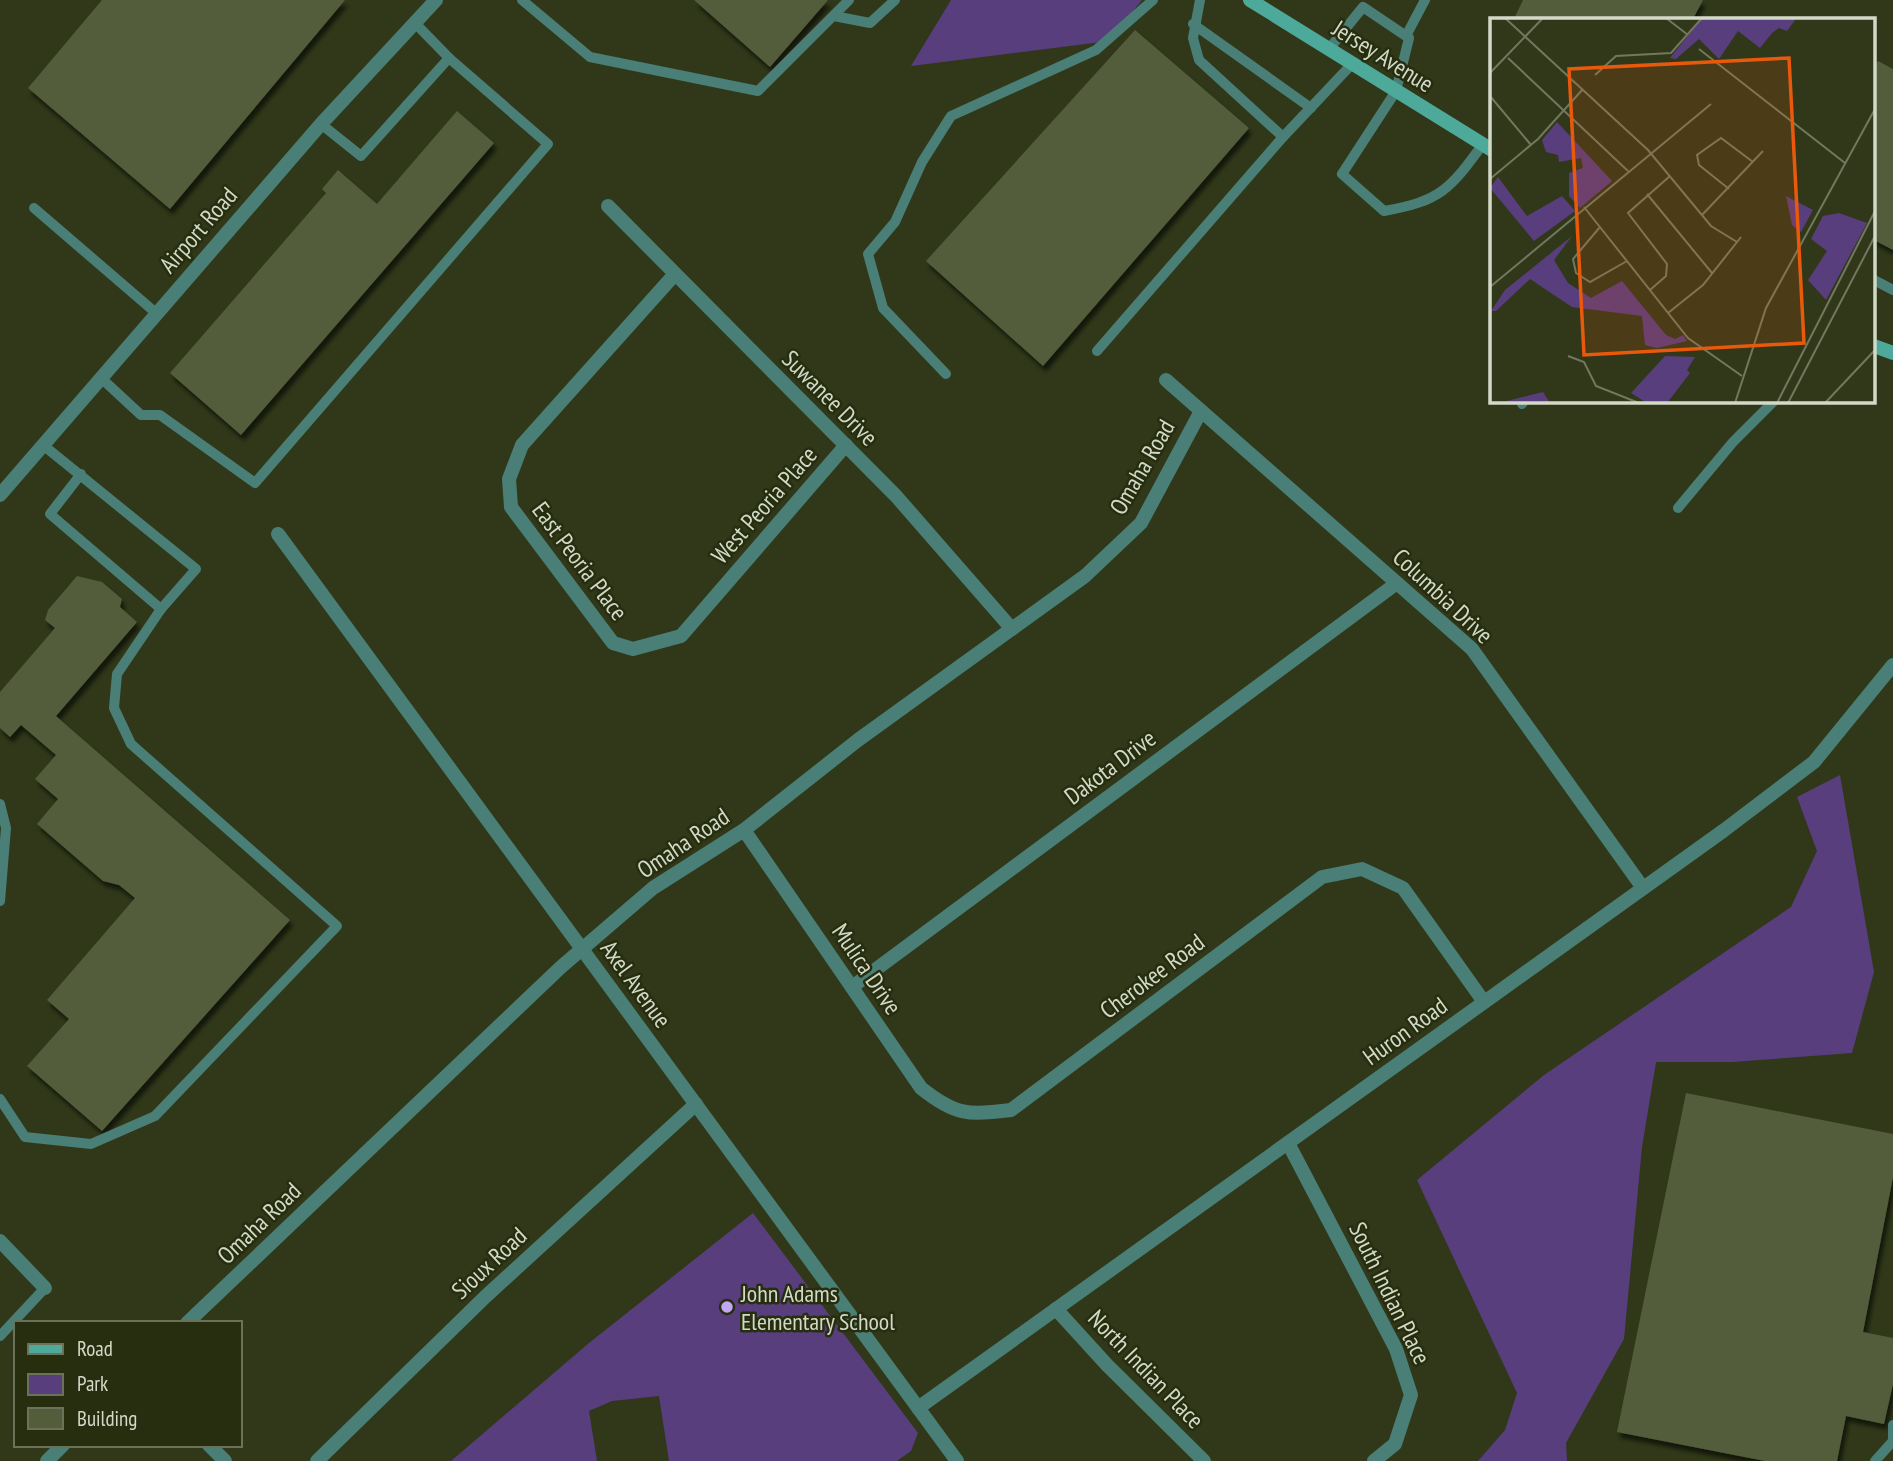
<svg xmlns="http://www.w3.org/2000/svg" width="1893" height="1461" font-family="'PT Sans Narrow',sans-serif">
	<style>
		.green { fill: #583e7d }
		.building { fill: #535c3b; filter: url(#shadow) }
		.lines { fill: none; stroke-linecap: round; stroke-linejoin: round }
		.lane { stroke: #497f76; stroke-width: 10 }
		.street { stroke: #497f76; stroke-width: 14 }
		.secondary { stroke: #4da99a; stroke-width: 14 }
		.poi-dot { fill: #c3a7f2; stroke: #262e0f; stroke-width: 2.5 }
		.labels { text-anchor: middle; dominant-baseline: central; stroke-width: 5; stroke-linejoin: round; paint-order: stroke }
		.street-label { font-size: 24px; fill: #d3d9c7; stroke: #262e0f }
		.poi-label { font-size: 24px; fill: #d3d9c7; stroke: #262e0f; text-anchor: start }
		.inset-road { fill: none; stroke: #71785f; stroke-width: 2 }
		.view { fill: #e8590c; fill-opacity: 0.15; stroke: #e8590c; stroke-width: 3.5 }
		.inset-edge { fill: none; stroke: #d3d9c7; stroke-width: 3.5 }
	</style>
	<defs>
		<filter id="shadow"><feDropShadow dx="3" dy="5.5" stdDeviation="2" flood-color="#0009"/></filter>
	</defs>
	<rect width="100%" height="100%" fill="#303819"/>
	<!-- green -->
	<g class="green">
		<path d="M 951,0 L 1142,0 L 1109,41 L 911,66 Z"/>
		<path d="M 1840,775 L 1874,972 L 1852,1053 L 1732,1062 L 1656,1062 L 1642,1147 L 1624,1339 L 1566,1443 L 1567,1461 L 1478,1461 L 1505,1430 L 1517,1393 L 1417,1180 L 1544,1075 L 1791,907 L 1817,851 L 1797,797 Z"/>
		<path d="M 753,1213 L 918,1433 L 911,1451 L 897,1461 L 669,1461 L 659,1396 L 612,1401 L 589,1411 L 597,1461 L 451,1461 L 589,1343 Z"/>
	</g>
	<!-- building -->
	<g class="building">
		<path d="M 102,0 L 345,0 L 170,209 L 28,88 Z"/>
		<path d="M 694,0 L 828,0 L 770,67 Z"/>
		<path d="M 1523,0 L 1703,0 L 1693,19 L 1514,19 Z"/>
		<path d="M 1135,30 L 1249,128 L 1043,366 L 926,261 Z"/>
		<path d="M 1878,61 L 1893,69 L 1893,250 L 1874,240 L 1874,68 Z"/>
		<path d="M 457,111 L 494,143 L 241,435 L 170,373 L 326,193 L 322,189 L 338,170 L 377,204 Z"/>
		<path d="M 77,576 L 102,582 L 122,599 L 120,607 L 137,622 L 56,716 L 290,920 L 102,1131 L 27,1066 L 69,1019 L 47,1000 L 135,898 L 119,885 L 103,881 L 37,824 L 58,799 L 35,779 L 56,755 L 21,725 L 10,737 L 0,728 L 0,692 L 55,628 L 45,620 L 48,610 Z"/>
		<path d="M 1686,1093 L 1893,1134 L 1893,1177 L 1863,1332 L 1893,1338 L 1893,1384 L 1884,1424 L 1846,1416 L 1837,1461 L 1765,1461 L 1617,1432 Z"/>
	</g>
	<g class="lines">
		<!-- lane -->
		<g class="lane">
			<path d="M 522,0 L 590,57 L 758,91 L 849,0"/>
			<path d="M 1200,0 L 1193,38 L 1199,60 L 1283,137 L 1352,64"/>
			<path d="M 834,16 L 870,23 L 895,0"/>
			<path d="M 1193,24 L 1311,108"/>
			<path d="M 1407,34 L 1425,0"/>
			<path d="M 1329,49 L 1363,7 L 1409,38 L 1396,91 L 1342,174 L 1384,211 C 1441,201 1450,189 1483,144"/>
			<path d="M 321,124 L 361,156 L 449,58"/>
			<path d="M 34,208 L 156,313"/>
			<path d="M 1874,280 L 1893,290"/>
			<path d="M 1097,351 L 1283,137"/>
			<path d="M 946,374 L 883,308 L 868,254 L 895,222 L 922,162 L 951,116 L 1096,50 L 1153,0"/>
			<path d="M 100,377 L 141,415 L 160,415 L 255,483 L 548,144 L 449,58 L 415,23"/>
			<path d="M 1522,404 L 1524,401"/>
			<path d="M 43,445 L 196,569 L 161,609"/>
			<path d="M 1678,508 L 1733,442 L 1774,401"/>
			<path d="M 0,804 L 6,828 L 0,901"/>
			<path d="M 0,1099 L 25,1137 L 91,1144 L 155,1116 L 337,926 L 131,744 L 114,708 L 117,674 L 161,609 L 50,514 L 81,474"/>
			<path d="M 0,1336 L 45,1288"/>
			<path d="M 1893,1425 L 1893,1442"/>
			<path d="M 1875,1461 L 1892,1442"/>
		</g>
		<!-- street -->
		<g class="street">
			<path d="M 608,206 L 896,496 L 1012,629"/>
			<path d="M 675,274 L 522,445 L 509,479 L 511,507 L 613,643 L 633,649 L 681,636 L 846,445"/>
			<path d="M 1166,380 L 1472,649 L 1643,888"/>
			<path d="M 0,495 L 321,124 L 436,0"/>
			<path d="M 278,534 L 957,1461"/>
			<path d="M 744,830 L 921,1088 C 956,1116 968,1115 1011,1110 L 1322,877 L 1362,869 L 1403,888 L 1484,1002"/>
			<path d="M 852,987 L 1397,583"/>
			<path d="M 1288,1143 L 1396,1349 L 1411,1395 L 1395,1444 L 1374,1461"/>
			<path d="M 0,1241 L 45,1288"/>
			<path d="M 1056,1309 L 1107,1365 L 1204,1461"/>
			<path d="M 187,1323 L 561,967 L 653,888 L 744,830 L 858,740 L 1085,576 L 1141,523 L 1201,411"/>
			<path d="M 918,1408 L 1723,831 L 1814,762 L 1893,665"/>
			<path d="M 209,1445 L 225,1461"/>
			<path d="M 47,1461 L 63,1445"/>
			<path d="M 317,1461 L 485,1297 L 696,1104"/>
		</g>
		<!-- secondary -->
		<g class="secondary">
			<path d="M 1250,0 L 1492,150"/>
			<path d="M 1874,346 L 1893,353"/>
		</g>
	</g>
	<!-- markers -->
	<circle class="poi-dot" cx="727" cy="1307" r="7"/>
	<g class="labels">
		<!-- street labels -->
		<g class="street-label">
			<text transform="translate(1383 56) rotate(32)">Jersey Avenue</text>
			<text transform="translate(198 230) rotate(-49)">Airport Road</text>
			<text transform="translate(830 398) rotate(45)">Suwanee Drive</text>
			<text transform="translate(1142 467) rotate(-60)">Omaha Road</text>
			<text transform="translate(764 505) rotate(-49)">West Peoria Place</text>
			<text transform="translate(580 561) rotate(53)">East Peoria Place</text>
			<text transform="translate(1443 596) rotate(43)">Columbia Drive</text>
			<text transform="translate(1110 767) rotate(-37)">Dakota Drive</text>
			<text transform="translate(683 843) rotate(-34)">Omaha Road</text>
			<text transform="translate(867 969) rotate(56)">Mulica Drive</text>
			<text transform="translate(1152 976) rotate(-37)">Cherokee Road</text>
			<text transform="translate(636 984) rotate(54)">Axel Avenue</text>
			<text transform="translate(1405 1031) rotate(-36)">Huron Road</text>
			<text transform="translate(259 1223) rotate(-44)">Omaha Road</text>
			<text transform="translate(489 1263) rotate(-43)">Sioux Road</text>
			<text transform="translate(1390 1293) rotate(64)">South Indian Place</text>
			<text transform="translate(1146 1369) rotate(46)">North Indian Place</text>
		</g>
		<!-- poi labels -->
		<g class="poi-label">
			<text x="741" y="1293">John Adams<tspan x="741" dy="28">Elementary School</tspan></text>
		</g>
	</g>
	<!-- overview -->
	<g transform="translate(1490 18)">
		<rect width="385" height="385" fill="#303819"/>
		<path d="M 212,0 L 304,0 L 305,2 L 297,13 L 289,10 L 282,15 L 270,30 L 248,13 L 229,41 L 209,21 L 186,41 L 180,40 ZM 67,104 L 122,163 L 90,190 L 79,178 L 79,155 L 93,150 L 91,140 L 69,144 L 68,137 L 56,134 L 52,122 ZM 8,159 L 37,198 L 72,178 L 85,193 L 44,223 L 0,170 ZM 296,178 L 323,192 L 311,214 L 302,207 ZM 349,195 L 377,205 L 336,282 L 318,262 L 337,233 L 321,221 L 333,198 ZM 82,218 L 64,242 L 78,265 L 101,280 L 132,263 L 176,317 L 185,321 L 193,317 L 197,323 L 167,330 L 155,327 L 152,298 L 82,289 L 40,261 L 6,293 L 1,293 L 15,272 ZM 175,338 L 205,339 L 197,352 L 200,355 L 177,385 L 157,385 L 141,375 ZM 53,374 L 60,385 L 9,385 Z" fill="#583e7d"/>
		<path class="inset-road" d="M 15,0 L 158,132 L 221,208 L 247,224M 176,0 L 198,17M 209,31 L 355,145M 18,40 L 138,153M 0,55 L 53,0M 105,57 L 126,38 L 181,35 L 212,0M 0,78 L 41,127M 0,161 L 48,121 L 93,71M 239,171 L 209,147 L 207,137 L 231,120 L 263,144M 157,176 L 222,255M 94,189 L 198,320 L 252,358M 212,197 L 273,133M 110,209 L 83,241 L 86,255 L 100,264 L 137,243M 0,269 L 221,86M 160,272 L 176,258 L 177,246 L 138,195 L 180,158M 178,295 L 213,267 L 251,219M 78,338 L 94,344 L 106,368 L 149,385M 245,385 L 276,290 L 385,91M 287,385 L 385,193M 298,385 L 385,218M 335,385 L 385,332"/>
		<path class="view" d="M 299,40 L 314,325 L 94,337 L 79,51 Z"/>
		<rect width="385" height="385" class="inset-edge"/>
	</g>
	<!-- legend -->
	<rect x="14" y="1321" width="228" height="126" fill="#262e0f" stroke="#6b7259" stroke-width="2"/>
	<rect x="28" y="1344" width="35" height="10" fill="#4da99a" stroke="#6b7259" stroke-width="2"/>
	<text x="77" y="1356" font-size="21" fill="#d3d9c7">Road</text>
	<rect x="28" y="1374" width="35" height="21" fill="#583e7d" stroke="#6b7259" stroke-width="2"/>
	<text x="77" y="1391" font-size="21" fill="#d3d9c7">Park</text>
	<rect x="28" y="1408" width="35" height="21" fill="#535c3b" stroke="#6b7259" stroke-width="2"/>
	<text x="77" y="1426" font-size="21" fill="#d3d9c7">Building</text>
</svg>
